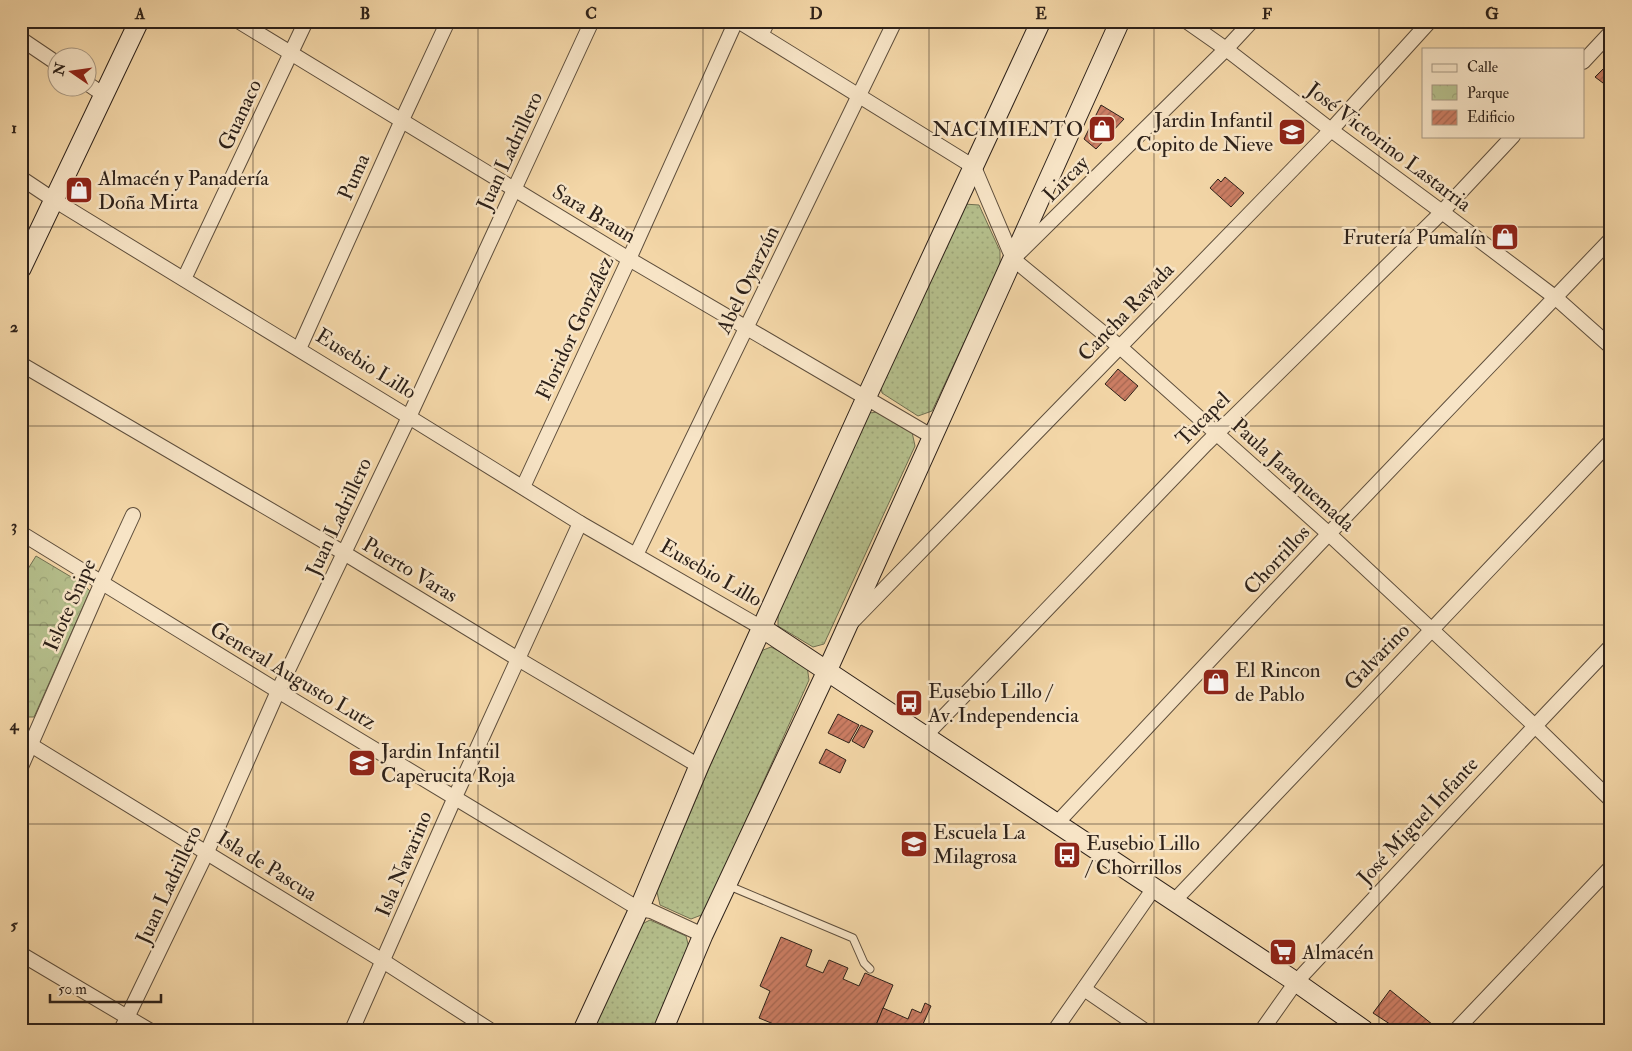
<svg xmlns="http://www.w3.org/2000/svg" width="1632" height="1051" font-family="'IM FELL Double Pica',serif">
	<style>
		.grass { fill: url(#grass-dots); stroke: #717052 }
		.park { fill: url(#park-crowns); stroke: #717052 }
		.building { fill: url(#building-hatch); stroke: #2d2119 }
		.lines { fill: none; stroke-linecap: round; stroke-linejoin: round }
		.lane-casing { stroke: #5e4e3c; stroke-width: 9 }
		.street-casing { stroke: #5e4e3c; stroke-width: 16 }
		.secondary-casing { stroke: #2d2119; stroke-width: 21 }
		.lane { stroke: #f7e4c6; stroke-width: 7 }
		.street { stroke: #f7e4c6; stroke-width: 14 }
		.secondary { stroke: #f7e4c6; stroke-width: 19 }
		.grid { fill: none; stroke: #2d2119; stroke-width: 1; stroke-opacity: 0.55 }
		.labels { text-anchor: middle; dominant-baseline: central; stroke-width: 5; stroke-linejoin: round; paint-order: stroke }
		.street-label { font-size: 21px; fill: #2d2119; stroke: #f7e4c6 }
		.poi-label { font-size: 21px; fill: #2d2119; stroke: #f7e4c6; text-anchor: start }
		.neatline { fill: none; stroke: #2d2119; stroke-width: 2 }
		.grid-label { font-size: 16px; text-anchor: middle; font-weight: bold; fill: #2d2119 }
	</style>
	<defs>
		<pattern id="grass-dots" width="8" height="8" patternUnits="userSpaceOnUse" patternTransform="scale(1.25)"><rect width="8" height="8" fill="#b5bf8c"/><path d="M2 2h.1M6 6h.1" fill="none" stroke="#9ca478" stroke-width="1.8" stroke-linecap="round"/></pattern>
		<pattern id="park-crowns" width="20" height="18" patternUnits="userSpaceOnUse" patternTransform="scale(1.25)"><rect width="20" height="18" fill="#b5bf8c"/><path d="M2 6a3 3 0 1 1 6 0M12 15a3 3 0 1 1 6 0" fill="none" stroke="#9ca478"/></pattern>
		<pattern id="building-hatch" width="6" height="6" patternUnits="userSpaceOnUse" patternTransform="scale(1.25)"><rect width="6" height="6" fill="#cb7d63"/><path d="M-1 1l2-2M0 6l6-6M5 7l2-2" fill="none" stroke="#a56651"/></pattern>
	</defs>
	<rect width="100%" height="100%" fill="#f3d6a7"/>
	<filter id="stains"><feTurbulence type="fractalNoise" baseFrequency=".004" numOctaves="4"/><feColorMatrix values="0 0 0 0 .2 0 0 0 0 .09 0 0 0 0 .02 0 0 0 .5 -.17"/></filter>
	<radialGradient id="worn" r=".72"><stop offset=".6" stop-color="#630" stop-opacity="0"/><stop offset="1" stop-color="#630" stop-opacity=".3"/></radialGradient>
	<!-- grass -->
	<g class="grass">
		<path d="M 964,204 L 979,205 L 1000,251 L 1000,266 L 932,411 L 918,416 L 882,393 L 880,381 Z"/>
		<path d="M 879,412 L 912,432 L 915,446 L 824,644 L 813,647 L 778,626 L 778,611 L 868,413 Z"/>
		<path d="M 771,647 L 807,666 L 809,680 L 704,914 L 691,919 L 660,905 L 657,892 L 758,652 Z"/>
		<path d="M 650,920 L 686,936 L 689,948 L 653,1030 L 592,1030 L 638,926 Z"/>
	</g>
	<!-- park -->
	<path class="park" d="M 36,556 L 83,584 L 90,591 L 34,717 L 21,717 L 21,580 Z"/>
	<!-- building -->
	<g class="building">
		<path d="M 1611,61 L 1611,89 L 1595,77 Z"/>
		<path d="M 1101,105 L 1124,119 L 1096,149 L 1084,139 Z"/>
		<path d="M 1225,177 L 1244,193 L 1231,207 L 1210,188 L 1218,179 L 1221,182 Z"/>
		<path d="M 1118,369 L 1138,386 L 1125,401 L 1105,384 Z"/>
		<path d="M 838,714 L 859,725 L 849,743 L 828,733 Z"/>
		<path d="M 861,725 L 873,731 L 864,748 L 852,741 Z"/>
		<path d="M 826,749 L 846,760 L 840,773 L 819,763 Z"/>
		<path d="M 781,937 L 812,950 L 806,966 L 823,973 L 829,960 L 848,968 L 843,979 L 859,986 L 865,973 L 893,985 L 874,1030 L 775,1030 L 776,1025 L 759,1018 L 770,991 L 760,986 Z"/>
		<path d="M 1390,990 L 1438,1029 L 1437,1030 L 1399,1030 L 1373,1013 Z"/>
		<path d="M 925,1003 L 931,1006 L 923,1024 L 926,1027 L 923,1030 L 874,1030 L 883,1008 L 908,1019 L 912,1009 L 921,1013 Z"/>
	</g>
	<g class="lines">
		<!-- lane casing -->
		<g class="lane-casing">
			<path id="lane" d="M 727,885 L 853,938 L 864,963 L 870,969"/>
		</g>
		<!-- street casing -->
		<g class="street-casing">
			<g id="street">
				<path d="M 238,21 L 629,259 L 933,437"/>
				<path d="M 738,21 L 974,167 L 1013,259 L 1120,347 L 1329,534 L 1535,726 L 1611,800"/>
				<path d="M 1186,21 L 1226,49 L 1331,130 L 1442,212 L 1556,298 L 1611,347"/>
				<path d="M 761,35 L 768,21"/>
				<path d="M 21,39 L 58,64"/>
				<path d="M 1583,62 L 1611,32"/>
				<path d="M 88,84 L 104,95"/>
				<path d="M 21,178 L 54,200 L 409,417 L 580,523 L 762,628"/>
				<path d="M 1017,255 L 1226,49 L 1252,21"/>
				<path d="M 184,279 L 306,21"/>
				<path d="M 299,349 L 402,120 L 448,21"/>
				<path d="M 21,364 L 344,553 L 518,659 L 699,766"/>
				<path d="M 523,487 L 629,259 L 736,21"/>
				<path d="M 21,533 L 278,691 L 639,909 L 651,911 L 703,935"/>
				<path d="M 636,555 L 895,21"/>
				<path d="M 852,622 L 1331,130 L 1430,21"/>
				<path d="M 925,736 L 1206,444 L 1439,215 L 1513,136"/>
				<path d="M 21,739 L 383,961 L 490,1030"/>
				<path d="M 21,767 L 102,582 L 133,515"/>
				<path d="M 1057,823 L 1318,545 L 1611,239"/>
				<path d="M 1174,901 L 1611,441"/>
				<path d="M 21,954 L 149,1030"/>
				<path d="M 1084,989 L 1144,1030"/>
				<path d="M 121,1030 L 207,852 L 278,691 L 409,417 L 592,21"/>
				<path d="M 352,1030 L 455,797 L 580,523"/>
				<path d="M 1055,1030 L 1154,888"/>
				<path d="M 1262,1030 L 1296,982 L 1535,726 L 1611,646"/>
				<path d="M 1456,1030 L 1611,867"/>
			</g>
		</g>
		<!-- secondary casing -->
		<g class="secondary-casing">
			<g id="secondary">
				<path d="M 21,269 L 139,21"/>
				<path d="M 762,628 L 1296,982 L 1364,1030"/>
				<path d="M 583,1030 L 639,909 L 699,766 L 866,398 L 1041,21"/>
				<path d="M 663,1030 L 703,935 L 827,671 L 1120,21"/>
			</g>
		</g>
		<!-- lane -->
		<use href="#lane" class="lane"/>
		<!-- street -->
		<use href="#street" class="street"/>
		<!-- secondary -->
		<use href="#secondary" class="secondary"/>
	</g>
	<!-- grid -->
	<path class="grid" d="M 253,21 L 253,1030M 478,21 L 478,1030M 703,21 L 703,1030M 929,21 L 929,1030M 1154,21 L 1154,1030M 1379,21 L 1379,1030M 21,227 L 1611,227M 21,426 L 1611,426M 21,625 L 1611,625M 21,824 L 1611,824"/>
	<!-- icons -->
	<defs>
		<g id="shop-square" transform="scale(1.4375)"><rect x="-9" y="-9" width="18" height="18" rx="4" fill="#8f2418" stroke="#f7e4c6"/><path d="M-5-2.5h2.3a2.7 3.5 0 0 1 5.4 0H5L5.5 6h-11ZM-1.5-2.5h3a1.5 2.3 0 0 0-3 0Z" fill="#fff"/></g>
		<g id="school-square" transform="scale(1.4375)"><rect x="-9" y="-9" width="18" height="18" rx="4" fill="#8f2418" stroke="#f7e4c6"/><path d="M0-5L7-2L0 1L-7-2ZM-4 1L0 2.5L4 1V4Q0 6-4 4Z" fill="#fff"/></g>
		<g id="bus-square" transform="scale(1.4375)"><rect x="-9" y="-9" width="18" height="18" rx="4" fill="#8f2418" stroke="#f7e4c6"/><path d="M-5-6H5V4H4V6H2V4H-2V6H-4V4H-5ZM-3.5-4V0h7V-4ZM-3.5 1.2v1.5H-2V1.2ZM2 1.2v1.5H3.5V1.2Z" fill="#fff"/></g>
		<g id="supermarket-square" transform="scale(1.4375)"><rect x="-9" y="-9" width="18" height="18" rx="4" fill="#8f2418" stroke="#f7e4c6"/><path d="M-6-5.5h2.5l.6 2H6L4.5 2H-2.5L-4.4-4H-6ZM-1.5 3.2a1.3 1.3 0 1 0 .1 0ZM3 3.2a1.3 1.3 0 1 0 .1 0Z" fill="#fff"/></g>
	</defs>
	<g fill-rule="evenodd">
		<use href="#shop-square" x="1102" y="129"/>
		<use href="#school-square" x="1292" y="132"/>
		<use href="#shop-square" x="79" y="190"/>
		<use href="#shop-square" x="1505" y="237"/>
		<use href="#shop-square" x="1216" y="682"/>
		<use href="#bus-square" x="909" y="703"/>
		<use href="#school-square" x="362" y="763"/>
		<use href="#school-square" x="914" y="844"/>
		<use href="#bus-square" x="1067" y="855"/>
		<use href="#supermarket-square" x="1283" y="952"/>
	</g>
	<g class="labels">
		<!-- street labels -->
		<g class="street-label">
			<text transform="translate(240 115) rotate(-65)">Guanaco</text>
			<text transform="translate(1389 147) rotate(37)">José Victorino Lastarria</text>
			<text transform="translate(510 151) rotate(-65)">Juan Ladrillero</text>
			<text transform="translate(354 177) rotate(-66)">Puma</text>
			<text transform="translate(1066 179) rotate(-45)">Lircay</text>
			<text transform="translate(594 214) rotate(31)">Sara Braun</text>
			<text transform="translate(748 280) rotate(-64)">Abel Oyarzún</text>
			<text transform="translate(1126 312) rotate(-46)">Cancha Rayada</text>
			<text transform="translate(575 328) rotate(-65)">Floridor González</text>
			<text transform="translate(366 364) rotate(32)">Eusebio Lillo</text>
			<text transform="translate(1203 419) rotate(-45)">Tucapel</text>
			<text transform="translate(1293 475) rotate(42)">Paula Jaraquemada</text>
			<text transform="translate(339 517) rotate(-65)">Juan Ladrillero</text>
			<text transform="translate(1277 560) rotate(-47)">Chorrillos</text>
			<text transform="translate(410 570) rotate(31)">Puerto Varas</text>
			<text transform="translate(711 573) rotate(30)">Eusebio Lillo</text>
			<text transform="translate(70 605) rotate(-66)">Islote Snipe</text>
			<text transform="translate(1377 657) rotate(-46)">Galvarino</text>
			<text transform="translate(293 676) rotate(31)">General Augusto Lutz</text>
			<text transform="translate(1418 821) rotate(-47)">José Miguel Infante</text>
			<text transform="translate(404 864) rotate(-67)">Isla Navarino</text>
			<text transform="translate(267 866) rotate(32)">Isla de Pascua</text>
			<text transform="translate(169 885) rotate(-65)">Juan Ladrillero</text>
		</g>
		<!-- poi labels -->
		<g class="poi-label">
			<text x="1273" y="120" text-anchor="end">Jardin Infantil<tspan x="1273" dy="24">Copito de Nieve</tspan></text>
			<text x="1083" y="129" text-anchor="end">NACIMIENTO</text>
			<text x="98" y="178">Almacén y Panadería<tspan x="98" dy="24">Doña Mirta</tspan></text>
			<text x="1486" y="237" text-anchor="end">Frutería Pumalín</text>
			<text x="1235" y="670">El Rincon<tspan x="1235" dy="24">de Pablo</tspan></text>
			<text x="928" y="691">Eusebio Lillo /<tspan x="928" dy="24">Av. Independencia</tspan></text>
			<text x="381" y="751">Jardin Infantil<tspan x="381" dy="24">Caperucita Roja</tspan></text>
			<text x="933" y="832">Escuela La<tspan x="933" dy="24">Milagrosa</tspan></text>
			<text x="1086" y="843">Eusebio Lillo<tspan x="1086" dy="24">/ Chorrillos</tspan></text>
			<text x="1302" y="952">Almacén</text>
		</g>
	</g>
	<!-- margin -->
	<rect width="1632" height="1051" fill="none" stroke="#f3d6a7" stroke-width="55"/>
	<!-- legend -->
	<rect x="1422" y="48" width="162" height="90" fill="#f7e4c6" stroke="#a69681"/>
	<rect x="1432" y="64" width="25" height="8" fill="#f7e4c6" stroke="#a69681"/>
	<text x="1467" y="72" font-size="15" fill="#2d2119">Calle</text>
	<rect x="1432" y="85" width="25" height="15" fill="url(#park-crowns)" stroke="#a69681"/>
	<text x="1467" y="98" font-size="15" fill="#2d2119">Parque</text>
	<rect x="1432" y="110" width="25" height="15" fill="url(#building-hatch)" stroke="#a69681"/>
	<text x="1467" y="122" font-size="15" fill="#2d2119">Edificio</text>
	<!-- north arrow -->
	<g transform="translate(72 72) rotate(283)"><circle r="24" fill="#f7e4c6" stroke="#a69681"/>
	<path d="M0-4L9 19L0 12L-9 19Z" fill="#8f2418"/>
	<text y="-8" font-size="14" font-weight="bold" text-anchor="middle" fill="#2d2119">N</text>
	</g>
	<!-- scale -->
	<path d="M50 994v8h111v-8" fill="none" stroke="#2d2119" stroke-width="2.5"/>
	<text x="58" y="994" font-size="15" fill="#2d2119" stroke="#f7e4c6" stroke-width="4" paint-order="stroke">50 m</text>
	<rect x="28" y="28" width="1576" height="996" class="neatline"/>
	<g class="grid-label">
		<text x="140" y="19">A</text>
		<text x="365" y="19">B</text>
		<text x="591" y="19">C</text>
		<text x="816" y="19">D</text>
		<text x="1041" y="19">E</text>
		<text x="1267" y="19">F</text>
		<text x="1492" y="19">G</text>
		<text x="14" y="133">1</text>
		<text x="14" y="332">2</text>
		<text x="14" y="531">3</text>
		<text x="14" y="730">4</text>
		<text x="14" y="930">5</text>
	</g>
	<rect width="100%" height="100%" filter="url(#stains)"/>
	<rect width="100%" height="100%" fill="url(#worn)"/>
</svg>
